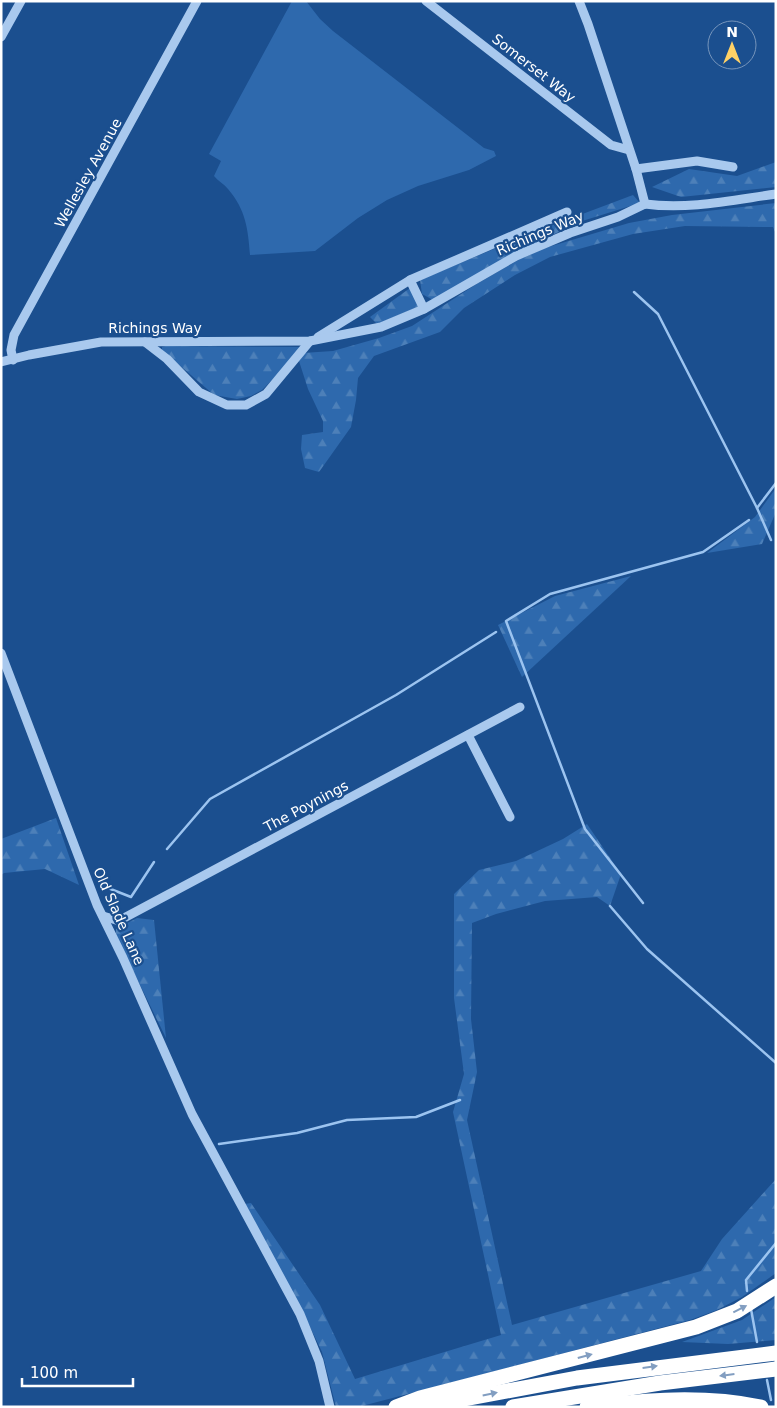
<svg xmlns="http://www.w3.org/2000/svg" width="777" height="1408" font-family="'DejaVu Sans',sans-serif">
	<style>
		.forest { fill: url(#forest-firs) }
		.garden { fill: #2e69ad }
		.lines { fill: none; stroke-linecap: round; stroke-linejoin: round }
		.stream { stroke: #9cc4f0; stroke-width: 2.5 }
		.minor { stroke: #a9c9ee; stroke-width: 9 }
		.highway { stroke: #fff; stroke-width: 15 }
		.oneway { fill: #829ec1 }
		.labels { text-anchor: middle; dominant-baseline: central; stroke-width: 4.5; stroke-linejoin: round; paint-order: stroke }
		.street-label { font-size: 14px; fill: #fff; stroke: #1b4f8f }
	</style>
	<defs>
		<pattern id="forest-firs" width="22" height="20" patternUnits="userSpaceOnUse" patternTransform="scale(1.25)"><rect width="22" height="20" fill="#2e69ad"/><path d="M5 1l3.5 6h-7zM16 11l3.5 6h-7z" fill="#4d80b9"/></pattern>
	</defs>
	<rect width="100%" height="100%" fill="#1b4f8f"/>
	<!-- forest -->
	<g class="forest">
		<path d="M 776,162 L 776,187 L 681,197 L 652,187 L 689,169 L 737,176 Z"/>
		<path d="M 633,195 L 640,203 L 579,222 L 516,253 L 433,300 L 422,294 L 420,280 L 532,233 Z"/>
		<path d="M 776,203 L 776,234 L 773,227 L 685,226 L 633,234 L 550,257 L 515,275 L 464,308 L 440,332 L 374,356 L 358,378 L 356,400 L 351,427 L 319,472 L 305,468 L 301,449 L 302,435 L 323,432 L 323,421 L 308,389 L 299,361 L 303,353 L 333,351 L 379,338 L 412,326 L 475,285 L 520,259 L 545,248 L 629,223 L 672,215 Z"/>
		<path d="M 410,288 L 420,306 L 377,324 L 370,317 Z"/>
		<path d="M 166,346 L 300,347 L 303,349 L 262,390 L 251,396 L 237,399 L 214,395 L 162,350 L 162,347 Z"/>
		<path d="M 776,488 L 776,512 L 762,544 L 707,553 L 755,517 Z"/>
		<path d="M 631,576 L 522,677 L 498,625 L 555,596 Z"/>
		<path d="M 56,818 L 79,885 L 45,869 L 4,873 L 1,875 L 1,839 Z"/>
		<path d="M 587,824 L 621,874 L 610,906 L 597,897 L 545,901 L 496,914 L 472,923 L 471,1019 L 477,1072 L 467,1120 L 512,1325 L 701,1271 L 722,1239 L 776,1179 L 776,1273 L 742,1297 L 717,1310 L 690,1320 L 358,1407 L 336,1407 L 322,1352 L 302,1310 L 245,1204 L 251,1203 L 320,1305 L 355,1379 L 501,1335 L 453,1112 L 464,1074 L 454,998 L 454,894 L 479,870 L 516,861 L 563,839 Z"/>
		<path d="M 137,918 L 154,920 L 166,1038 L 116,936 L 116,929 Z"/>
		<path d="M 776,1297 L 776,1340 L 728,1344 L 682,1342 L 742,1320 Z"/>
	</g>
	<!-- garden -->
	<path class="garden" d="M 292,1 L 306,1 L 320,19 L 333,31 L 484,148 L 494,151 L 496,156 L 469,170 L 418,186 L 387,200 L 358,218 L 315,251 L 250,255 C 248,229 246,210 228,189 C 224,184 218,181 214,176 L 221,161 L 209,154 Z"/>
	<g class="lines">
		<!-- stream -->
		<g class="stream">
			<path d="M 634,292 L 658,314 L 757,508 L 771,540"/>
			<path d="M 757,508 L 776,483"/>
			<path d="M 167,849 L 210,799 L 396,695 L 496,632"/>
			<path d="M 108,888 L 131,897 L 154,862"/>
			<path d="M 643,903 L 585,829 L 506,621 L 550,594 L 703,552 L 749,520"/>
			<path d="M 610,906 L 647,949 L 776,1063"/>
			<path d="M 219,1144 L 297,1133 L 347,1120 L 416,1117 L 460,1100"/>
			<path d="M 747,1291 L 746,1280 L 776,1243"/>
			<path d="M 751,1309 L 757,1342"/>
			<path d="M 767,1380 L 771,1400"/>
		</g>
		<!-- minor -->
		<g class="minor">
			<path d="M 426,1 L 611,145 L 629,150"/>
			<path d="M 579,1 L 588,24 L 636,169 L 645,204"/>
			<path d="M 1,37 L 21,1"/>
			<path d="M 636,169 L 697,161 L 733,167"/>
			<path d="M 645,204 C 688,210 733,200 776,194"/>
			<path d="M 410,280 L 424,309"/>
			<path d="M 318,337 L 410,280 L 567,212"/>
			<path d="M 145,342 L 167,359 L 199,392 L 227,405 L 246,405 L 266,394 L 310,341"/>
			<path d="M 13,360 L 11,350 L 14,335 L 197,1"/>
			<path d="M 1,362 L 29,355 L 101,342 L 310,341 L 381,327 L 424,309 L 516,256 L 570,233 L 618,217 L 645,204"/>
			<path d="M 1,653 L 97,905 L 123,958 L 192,1114 L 300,1314 L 319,1361 L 330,1407"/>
			<path d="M 468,735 L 510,817"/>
			<path d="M 103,916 L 116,920 L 124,918 L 520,707"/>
		</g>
		<!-- highway -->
		<g class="highway">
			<path d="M 426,1406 L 577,1378 L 776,1353"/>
			<path d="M 396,1407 L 420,1398 L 696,1327 L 737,1311 L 776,1286"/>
			<path d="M 513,1407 L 660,1383 L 776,1369"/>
			<path d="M 587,1407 C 645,1400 703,1395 761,1407"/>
		</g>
	</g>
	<!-- one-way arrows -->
	<defs><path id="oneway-solid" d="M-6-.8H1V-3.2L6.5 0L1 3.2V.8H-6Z" transform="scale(1.25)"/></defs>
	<g class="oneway">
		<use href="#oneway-solid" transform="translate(740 1309) rotate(-27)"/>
		<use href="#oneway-solid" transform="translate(585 1356) rotate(-15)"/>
		<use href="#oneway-solid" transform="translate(650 1367) rotate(-8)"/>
		<use href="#oneway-solid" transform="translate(727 1375) rotate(173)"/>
		<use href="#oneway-solid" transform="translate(490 1394) rotate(-12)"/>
	</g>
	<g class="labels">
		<!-- street labels -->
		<g class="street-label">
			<text transform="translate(534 68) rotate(38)">Somerset Way</text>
			<text transform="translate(88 173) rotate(-61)">Wellesley Avenue</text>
			<text transform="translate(540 233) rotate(-23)">Richings Way</text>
			<text x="155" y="328">Richings Way</text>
			<text transform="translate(306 806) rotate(-28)">The Poynings</text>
			<text transform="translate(119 916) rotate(66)">Old Slade Lane</text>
		</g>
	</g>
	<!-- border -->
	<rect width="777" height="1408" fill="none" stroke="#ffffff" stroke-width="5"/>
	<!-- north arrow -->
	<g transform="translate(732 45)"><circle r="24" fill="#1b4f8f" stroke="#7695bc"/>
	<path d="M0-4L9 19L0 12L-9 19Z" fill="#ffd166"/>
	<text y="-8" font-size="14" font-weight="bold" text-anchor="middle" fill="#ffffff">N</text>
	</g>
	<!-- scale -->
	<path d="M22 1378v8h111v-8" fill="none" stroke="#ffffff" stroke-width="2.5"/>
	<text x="30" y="1378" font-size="15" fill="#ffffff" stroke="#1b4f8f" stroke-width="4" paint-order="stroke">100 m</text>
</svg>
